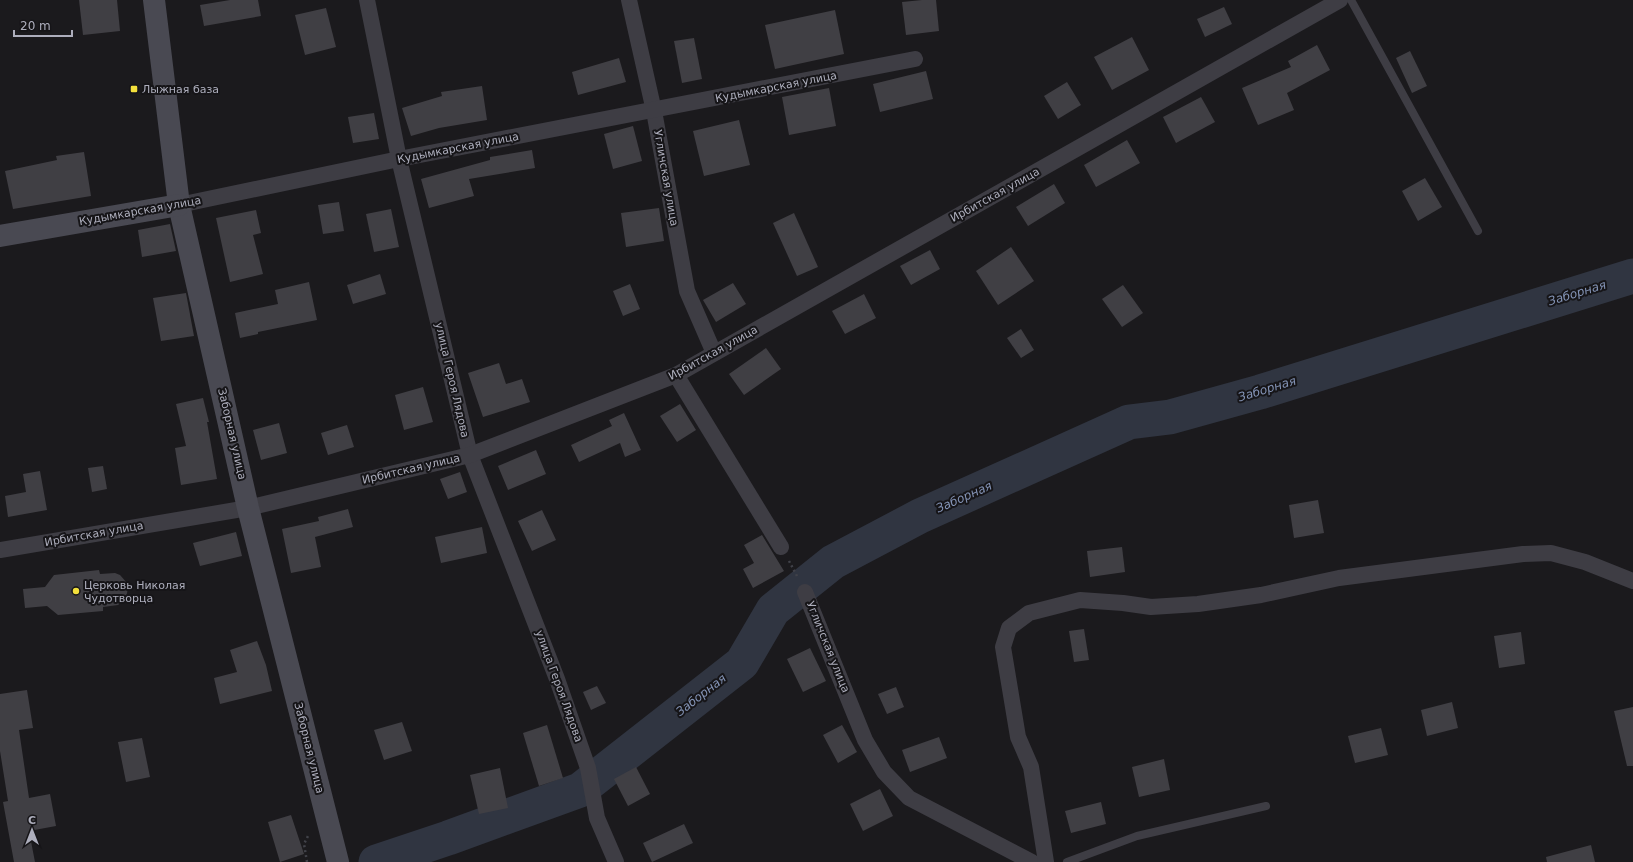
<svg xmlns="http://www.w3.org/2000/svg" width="1633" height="862" font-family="'DejaVu Sans',sans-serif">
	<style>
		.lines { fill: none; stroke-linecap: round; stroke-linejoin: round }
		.river { stroke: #303541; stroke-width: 35 }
		.building { fill: #403f44 }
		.path { stroke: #414249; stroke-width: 2.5; stroke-dasharray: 2 3; stroke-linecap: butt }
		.lane { stroke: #3e3d44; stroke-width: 8 }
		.street { stroke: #3e3d44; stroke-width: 16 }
		.secondary { stroke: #494952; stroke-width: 22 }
		.poi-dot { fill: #f3e03c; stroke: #161518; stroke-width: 1.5 }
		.labels { text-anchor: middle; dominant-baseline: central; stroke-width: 4; stroke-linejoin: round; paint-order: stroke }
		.street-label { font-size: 11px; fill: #adaebc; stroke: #161518 }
		.poi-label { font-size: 11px; fill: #adaebc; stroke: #161518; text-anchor: start }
		.water-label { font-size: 12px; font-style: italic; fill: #8494b6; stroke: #161518 }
	</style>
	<rect width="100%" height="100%" fill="#1b1a1d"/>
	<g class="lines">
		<!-- river -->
		<path class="river" d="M 376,862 L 448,838 L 580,790 L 742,663 L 773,610 L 833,562 L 920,516 L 1129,422 L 1170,417 L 1260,392 L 1633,276"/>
	</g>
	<!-- building -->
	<g class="building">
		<path d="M 79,0 L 117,0 L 120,31 L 83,35 Z"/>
		<path d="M 230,0 L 258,0 L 261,16 L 204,26 L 200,5 Z"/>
		<path d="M 922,0 L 936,0 L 939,31 L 906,35 L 902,2 Z"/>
		<path d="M 1224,7 L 1232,24 L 1205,37 L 1197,19 Z"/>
		<path d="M 326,8 L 336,47 L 305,55 L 295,15 Z"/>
		<path d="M 835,10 L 844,54 L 775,69 L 765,25 Z"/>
		<path d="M 1132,37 L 1149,70 L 1112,90 L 1094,57 Z"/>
		<path d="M 694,38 L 702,79 L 682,83 L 674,41 Z"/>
		<path d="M 1317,45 L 1330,70 L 1287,93 L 1294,110 L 1258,125 L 1242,88 L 1291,67 L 1288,61 Z"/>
		<path d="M 1410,51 L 1427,86 L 1412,93 L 1396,58 Z"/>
		<path d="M 619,58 L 626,82 L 578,95 L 572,72 Z"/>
		<path d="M 926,71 L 933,99 L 880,112 L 873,84 Z"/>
		<path d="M 1067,82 L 1081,105 L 1058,119 L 1044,96 Z"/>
		<path d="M 482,86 L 487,120 L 439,128 L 411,136 L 402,108 L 442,96 L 441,92 Z"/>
		<path d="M 829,88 L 836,126 L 789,135 L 782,97 Z"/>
		<path d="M 1201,97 L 1215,122 L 1176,143 L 1163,117 Z"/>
		<path d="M 374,113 L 379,139 L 353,143 L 348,117 Z"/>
		<path d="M 739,120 L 750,165 L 704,176 L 693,131 Z"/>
		<path d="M 633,126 L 642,161 L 613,169 L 604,134 Z"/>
		<path d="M 1127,140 L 1140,163 L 1096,187 L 1084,165 Z"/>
		<path d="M 532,150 L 535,168 L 469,179 L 474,196 L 429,208 L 421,179 L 490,160 L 490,157 Z"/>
		<path d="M 84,152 L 91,196 L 13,209 L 5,171 L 57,160 L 56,156 Z"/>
		<path d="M 1425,178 L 1442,207 L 1418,221 L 1402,191 Z"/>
		<path d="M 1054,184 L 1065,203 L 1028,226 L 1016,207 Z"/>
		<path d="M 339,202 L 344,231 L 323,234 L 318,205 Z"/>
		<path d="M 659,208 L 664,241 L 626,247 L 621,213 Z"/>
		<path d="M 391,209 L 399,247 L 374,252 L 366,214 Z"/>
		<path d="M 256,210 L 261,233 L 253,235 L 263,274 L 230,282 L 216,218 Z"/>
		<path d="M 794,213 L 818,267 L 797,276 L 773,223 Z"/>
		<path d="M 170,224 L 176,251 L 142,257 L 138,230 Z"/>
		<path d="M 1011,247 L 1034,281 L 998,305 L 976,271 Z"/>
		<path d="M 930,250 L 940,269 L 911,285 L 900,266 Z"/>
		<path d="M 380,274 L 386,294 L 353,304 L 347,285 Z"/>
		<path d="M 309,282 L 317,320 L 258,332 L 258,334 L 240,338 L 235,313 L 278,304 L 275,290 Z"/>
		<path d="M 733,283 L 746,304 L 716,322 L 703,300 Z"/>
		<path d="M 630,284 L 640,309 L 623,316 L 613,291 Z"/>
		<path d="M 1123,285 L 1143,313 L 1122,327 L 1102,299 Z"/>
		<path d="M 186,293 L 194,336 L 161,341 L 153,298 Z"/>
		<path d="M 864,294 L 876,318 L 845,334 L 832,311 Z"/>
		<path d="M 1021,329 L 1034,350 L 1021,358 L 1007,338 Z"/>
		<path d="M 766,348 L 781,369 L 744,395 L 729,374 Z"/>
		<path d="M 499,363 L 506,384 L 522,379 L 530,402 L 483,417 L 468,373 Z"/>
		<path d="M 423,387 L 433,422 L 404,430 L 395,395 Z"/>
		<path d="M 203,398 L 209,422 L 207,422 L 217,479 L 181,485 L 175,448 L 186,446 L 176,404 Z"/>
		<path d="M 680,404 L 696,430 L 677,442 L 660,416 Z"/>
		<path d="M 624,413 L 641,450 L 625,457 L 620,443 L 579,462 L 571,445 L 612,426 L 609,420 Z"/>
		<path d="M 279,423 L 287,453 L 261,460 L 253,430 Z"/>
		<path d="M 347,425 L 354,447 L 328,455 L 321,433 Z"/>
		<path d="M 536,450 L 546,474 L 508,490 L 498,466 Z"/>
		<path d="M 103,466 L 107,489 L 92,492 L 88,468 Z"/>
		<path d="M 40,471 L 47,510 L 8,517 L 5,496 L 26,492 L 23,474 Z"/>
		<path d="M 460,472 L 467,492 L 448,499 L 440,479 Z"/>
		<path d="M 1318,500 L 1324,533 L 1294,538 L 1289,505 Z"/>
		<path d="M 348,509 L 353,527 L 315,537 L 321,567 L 291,573 L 282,529 L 319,521 L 318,517 Z"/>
		<path d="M 542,510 L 556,540 L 532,551 L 518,521 Z"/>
		<path d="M 482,527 L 487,553 L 441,563 L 435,537 Z"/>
		<path d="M 236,532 L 242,556 L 200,566 L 193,543 Z"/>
		<path d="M 762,535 L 784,571 L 753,588 L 743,569 L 754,563 L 744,545 Z"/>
		<path d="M 1122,547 L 1125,572 L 1090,577 L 1087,551 Z"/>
		<path d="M 99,570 L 100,574 L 115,573 L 120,575 L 127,583 L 128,588 L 126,598 L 118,605 L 103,607 L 103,611 L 58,615 L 47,606 L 25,608 L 23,589 L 45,587 L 54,575 Z"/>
		<path d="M 1084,629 L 1089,660 L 1074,662 L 1069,631 Z"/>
		<path d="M 1521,632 L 1525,664 L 1499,668 L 1494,636 Z"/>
		<path d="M 257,641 L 266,665 L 272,691 L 220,704 L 214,678 L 237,672 L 230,650 Z"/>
		<path d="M 810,648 L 826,681 L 803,692 L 787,659 Z"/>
		<path d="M 597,686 L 606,703 L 591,710 L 583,692 Z"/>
		<path d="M 896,687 L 904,707 L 887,714 L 878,694 Z"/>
		<path d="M 27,690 L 33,728 L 19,730 L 29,798 L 50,794 L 56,826 L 29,831 L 35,862 L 14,862 L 3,802 L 8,801 L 0,751 L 0,694 Z"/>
		<path d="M 1452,702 L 1458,728 L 1427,736 L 1421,710 Z"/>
		<path d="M 1633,707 L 1633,766 L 1627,766 L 1614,711 Z"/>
		<path d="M 402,722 L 412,751 L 384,760 L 374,730 Z"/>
		<path d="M 547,725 L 563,778 L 539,786 L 523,733 Z"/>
		<path d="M 842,725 L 857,752 L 838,763 L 823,735 Z"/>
		<path d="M 1381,728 L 1388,755 L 1355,763 L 1348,736 Z"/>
		<path d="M 939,737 L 947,758 L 910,772 L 902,750 Z"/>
		<path d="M 142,738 L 150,777 L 126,782 L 118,742 Z"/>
		<path d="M 1164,759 L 1170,790 L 1139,797 L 1132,767 Z"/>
		<path d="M 636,767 L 650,794 L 628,806 L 614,779 Z"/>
		<path d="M 500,768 L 508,808 L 479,814 L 470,775 Z"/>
		<path d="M 880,789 L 893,816 L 863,831 L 850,804 Z"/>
		<path d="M 1101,802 L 1106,824 L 1071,833 L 1065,811 Z"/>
		<path d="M 291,815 L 304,854 L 280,862 L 268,822 Z"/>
		<path d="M 684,824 L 693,843 L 652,862 L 643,843 Z"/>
		<path d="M 1591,845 L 1595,862 L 1547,862 L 1546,857 Z"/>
	</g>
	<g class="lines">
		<!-- path -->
		<g class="path">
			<path d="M 789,561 L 797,576"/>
			<path d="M 307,862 L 304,844 L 309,834"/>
		</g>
		<!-- lane -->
		<g class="lane">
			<path d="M 1351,0 L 1478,231"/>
			<path d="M 1067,862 L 1137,836 L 1266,806"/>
		</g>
		<!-- street -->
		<g class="street">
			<path d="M 367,0 L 399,159 L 470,455 L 557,679 L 588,768 L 597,818 L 616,862"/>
			<path d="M 629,0 L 654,111 L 687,291 L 714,353"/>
			<path d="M 179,205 L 399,159 L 915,59"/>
			<path d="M 676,375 L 781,547"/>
			<path d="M 0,550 L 248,508 L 470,455 L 676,375 L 1340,0"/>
			<path d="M 805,592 L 865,740 L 884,772 L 909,798 L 1032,862"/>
			<path d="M 1046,862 L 1031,767 L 1018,737 L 1003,647 L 1009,628 L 1029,613 L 1080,600 L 1123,603 L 1151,607 L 1198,604 L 1261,595 L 1339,578 L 1523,554 L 1551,553 L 1585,562 L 1633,581"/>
		</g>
		<!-- secondary -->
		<g class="secondary">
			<path d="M 154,0 L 179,205 L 248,508 L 338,862"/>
			<path d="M 0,236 L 179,205"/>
		</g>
	</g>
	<!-- markers -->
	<g class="poi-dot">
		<rect x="130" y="85" width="8" height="8" rx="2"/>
		<circle cx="76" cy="591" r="4"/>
	</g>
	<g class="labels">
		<!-- street labels -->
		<g class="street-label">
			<text transform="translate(776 87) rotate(-11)">Кудымкарская улица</text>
			<text transform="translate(458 148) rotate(-11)">Кудымкарская улица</text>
			<text transform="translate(666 178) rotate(80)">Угличская улица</text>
			<text transform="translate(995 195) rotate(-29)">Ирбитская улица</text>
			<text transform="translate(140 211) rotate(-10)">Кудымкарская улица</text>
			<text transform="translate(713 353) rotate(-29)">Ирбитская улица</text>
			<text transform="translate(452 380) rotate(77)">улица Героя Лядова</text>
			<text transform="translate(232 434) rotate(77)">Заборная улица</text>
			<text transform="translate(411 469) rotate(-13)">Ирбитская улица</text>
			<text transform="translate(94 534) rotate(-10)">Ирбитская улица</text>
			<text transform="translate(828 647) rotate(68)">Угличская улица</text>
			<text transform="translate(559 686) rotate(70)">улица Героя Лядова</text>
			<text transform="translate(309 748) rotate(76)">Заборная улица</text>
		</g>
		<!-- poi labels -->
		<g class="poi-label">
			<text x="142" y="89">Лыжная база</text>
			<text x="84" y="585">Церковь Николая<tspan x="84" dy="13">Чудотворца</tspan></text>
		</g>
		<!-- water labels -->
		<g class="water-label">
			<text transform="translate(1577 293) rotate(-17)">Заборная</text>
			<text transform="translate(1267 389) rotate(-17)">Заборная</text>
			<text transform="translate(964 497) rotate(-24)">Заборная</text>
			<text transform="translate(701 695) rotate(-38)">Заборная</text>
		</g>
	</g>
	<!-- north arrow -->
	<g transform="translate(32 830)" stroke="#161518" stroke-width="3" paint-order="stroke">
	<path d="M0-3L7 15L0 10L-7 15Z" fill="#adaebc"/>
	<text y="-6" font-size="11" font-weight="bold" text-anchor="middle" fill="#adaebc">С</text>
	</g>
	<!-- scale -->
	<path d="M14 30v6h58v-6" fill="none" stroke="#adaebc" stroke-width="2"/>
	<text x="20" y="30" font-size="12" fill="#adaebc" stroke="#161518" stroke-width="3" paint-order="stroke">20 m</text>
</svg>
